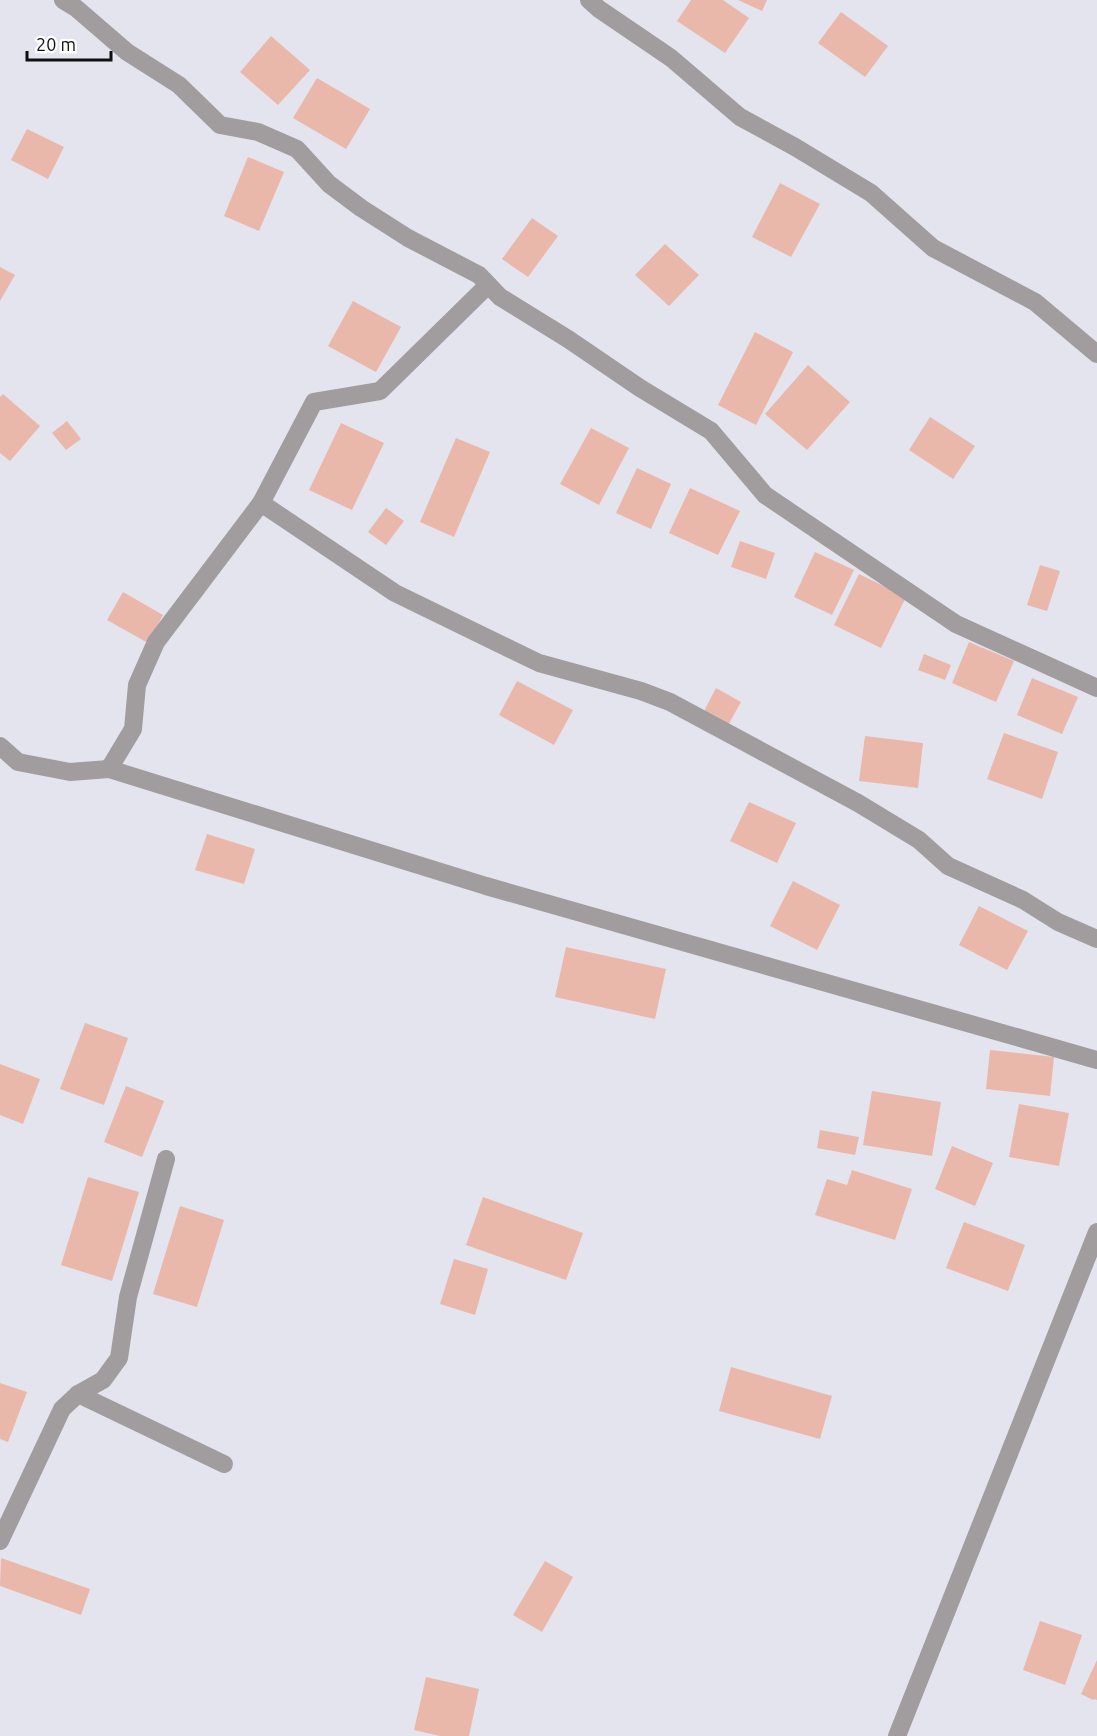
<svg xmlns="http://www.w3.org/2000/svg" width="1097" height="1736" font-family="Ubuntu,sans-serif">
	<style>
		.building { fill: #e9b8ab }
		.lines { fill: none; stroke-linecap: round; stroke-linejoin: round }
		.minor { stroke: #a19c9d; stroke-width: 18 }
	</style>
	<rect width="100%" height="100%" fill="#e4e4ee"/>
	<!-- building -->
	<g class="building">
		<path d="M 691,0 L 723,0 L 749,18 L 725,53 L 677,21 Z"/>
		<path d="M 738,0 L 767,0 L 762,11 Z"/>
		<path d="M 841,12 L 888,46 L 865,77 L 818,43 Z"/>
		<path d="M 271,36 L 310,70 L 278,105 L 240,72 Z"/>
		<path d="M 317,78 L 370,109 L 346,149 L 293,118 Z"/>
		<path d="M 27,129 L 64,147 L 48,179 L 11,160 Z"/>
		<path d="M 248,157 L 284,172 L 259,231 L 224,216 Z"/>
		<path d="M 780,183 L 820,204 L 791,257 L 752,237 Z"/>
		<path d="M 532,218 L 558,236 L 528,277 L 502,259 Z"/>
		<path d="M 665,244 L 699,275 L 669,306 L 635,275 Z"/>
		<path d="M 0,267 L 15,275 L 0,301 Z"/>
		<path d="M 353,301 L 401,327 L 376,372 L 328,346 Z"/>
		<path d="M 755,332 L 793,352 L 756,425 L 718,405 Z"/>
		<path d="M 808,365 L 850,402 L 807,450 L 765,414 Z"/>
		<path d="M 3,394 L 40,426 L 10,461 L 0,453 L 0,397 Z"/>
		<path d="M 930,417 L 975,446 L 953,479 L 909,450 Z"/>
		<path d="M 67,421 L 81,439 L 66,450 L 52,433 Z"/>
		<path d="M 341,423 L 384,443 L 352,510 L 309,490 Z"/>
		<path d="M 591,428 L 629,448 L 599,505 L 560,484 Z"/>
		<path d="M 456,438 L 490,452 L 454,537 L 420,522 Z"/>
		<path d="M 637,468 L 671,484 L 651,529 L 616,513 Z"/>
		<path d="M 690,488 L 740,511 L 718,555 L 669,533 Z"/>
		<path d="M 386,508 L 404,521 L 386,545 L 368,532 Z"/>
		<path d="M 740,541 L 775,553 L 766,579 L 731,567 Z"/>
		<path d="M 815,552 L 854,570 L 832,615 L 794,597 Z"/>
		<path d="M 1040,565 L 1060,571 L 1047,611 L 1027,605 Z"/>
		<path d="M 859,574 L 906,597 L 881,648 L 834,625 Z"/>
		<path d="M 123,592 L 163,615 L 148,643 L 107,620 Z"/>
		<path d="M 969,642 L 1014,661 L 996,702 L 952,683 Z"/>
		<path d="M 924,654 L 951,665 L 945,680 L 918,670 Z"/>
		<path d="M 1032,678 L 1078,697 L 1062,734 L 1017,715 Z"/>
		<path d="M 517,681 L 573,710 L 554,745 L 499,715 Z"/>
		<path d="M 716,688 L 741,702 L 727,727 L 703,713 Z"/>
		<path d="M 1004,733 L 1058,752 L 1042,799 L 987,779 Z"/>
		<path d="M 865,736 L 923,743 L 918,788 L 859,781 Z"/>
		<path d="M 749,802 L 796,823 L 777,863 L 730,841 Z"/>
		<path d="M 207,834 L 255,849 L 244,884 L 195,870 Z"/>
		<path d="M 793,881 L 840,905 L 817,950 L 770,926 Z"/>
		<path d="M 979,906 L 1028,931 L 1007,970 L 959,945 Z"/>
		<path d="M 566,947 L 666,969 L 655,1019 L 555,997 Z"/>
		<path d="M 85,1023 L 128,1038 L 104,1105 L 60,1089 Z"/>
		<path d="M 990,1050 L 1054,1057 L 1050,1096 L 986,1089 Z"/>
		<path d="M 0,1064 L 40,1079 L 23,1124 L 0,1115 Z"/>
		<path d="M 126,1086 L 164,1101 L 142,1157 L 104,1142 Z"/>
		<path d="M 872,1091 L 941,1102 L 932,1156 L 863,1145 Z"/>
		<path d="M 1019,1104 L 1069,1113 L 1059,1166 L 1009,1157 Z"/>
		<path d="M 820,1130 L 859,1137 L 855,1155 L 817,1148 Z"/>
		<path d="M 952,1146 L 993,1163 L 975,1206 L 935,1189 Z"/>
		<path d="M 852,1170 L 912,1189 L 895,1240 L 815,1215 L 827,1179 L 847,1185 Z"/>
		<path d="M 88,1177 L 139,1192 L 112,1281 L 61,1265 Z"/>
		<path d="M 483,1197 L 583,1233 L 566,1280 L 466,1245 Z"/>
		<path d="M 180,1206 L 224,1220 L 197,1307 L 153,1294 Z"/>
		<path d="M 964,1222 L 1025,1245 L 1008,1291 L 946,1268 Z"/>
		<path d="M 454,1259 L 488,1269 L 475,1315 L 440,1304 Z"/>
		<path d="M 731,1367 L 832,1396 L 820,1439 L 719,1411 Z"/>
		<path d="M 0,1383 L 27,1392 L 8,1442 L 0,1439 Z"/>
		<path d="M 1,1558 L 90,1589 L 81,1615 L 0,1586 Z"/>
		<path d="M 545,1561 L 573,1577 L 542,1632 L 513,1615 Z"/>
		<path d="M 1040,1621 L 1082,1635 L 1065,1685 L 1023,1670 Z"/>
		<path d="M 1097,1660 L 1097,1700 L 1094,1699 L 1093,1700 L 1081,1694 Z"/>
		<path d="M 426,1677 L 479,1689 L 469,1736 L 440,1736 L 414,1730 Z"/>
	</g>
	<g class="lines">
		<!-- minor -->
		<g class="minor">
			<path d="M 63,0 L 76,8 L 127,52 L 179,85 L 220,125 L 258,132 L 297,149 L 329,184 L 361,208 L 408,238 L 479,275 L 500,297 L 568,339 L 640,388 L 711,431 L 765,495 L 956,624 L 1097,688"/>
			<path d="M 589,0 L 599,9 L 671,58 L 740,117 L 795,147 L 871,193 L 933,248 L 1035,302 L 1097,354"/>
			<path d="M 261,503 L 395,593 L 539,663 L 641,691 L 670,702 L 858,803 L 919,840 L 948,866 L 1023,900 L 1058,922 L 1097,939"/>
			<path d="M 0,746 L 18,762 L 70,772 L 109,769 L 486,886 L 1097,1060"/>
			<path d="M 109,769 L 133,729 L 137,685 L 156,642 L 261,503 L 314,402 L 380,391 L 488,285"/>
			<path d="M 78,1394 L 224,1464"/>
			<path d="M 0,1541 L 62,1409 L 78,1394 L 103,1380 L 119,1358 L 128,1297 L 166,1159"/>
			<path d="M 897,1736 L 1097,1232"/>
		</g>
	</g>
	<!-- scale -->
	<path d="M27 51v9h84v-9" fill="none" stroke="#101013" stroke-width="3"/>
	<text x="36" y="51" font-size="18" fill="#101013" stroke="#ffffff" stroke-width="4.5" paint-order="stroke">20 m</text>
</svg>
